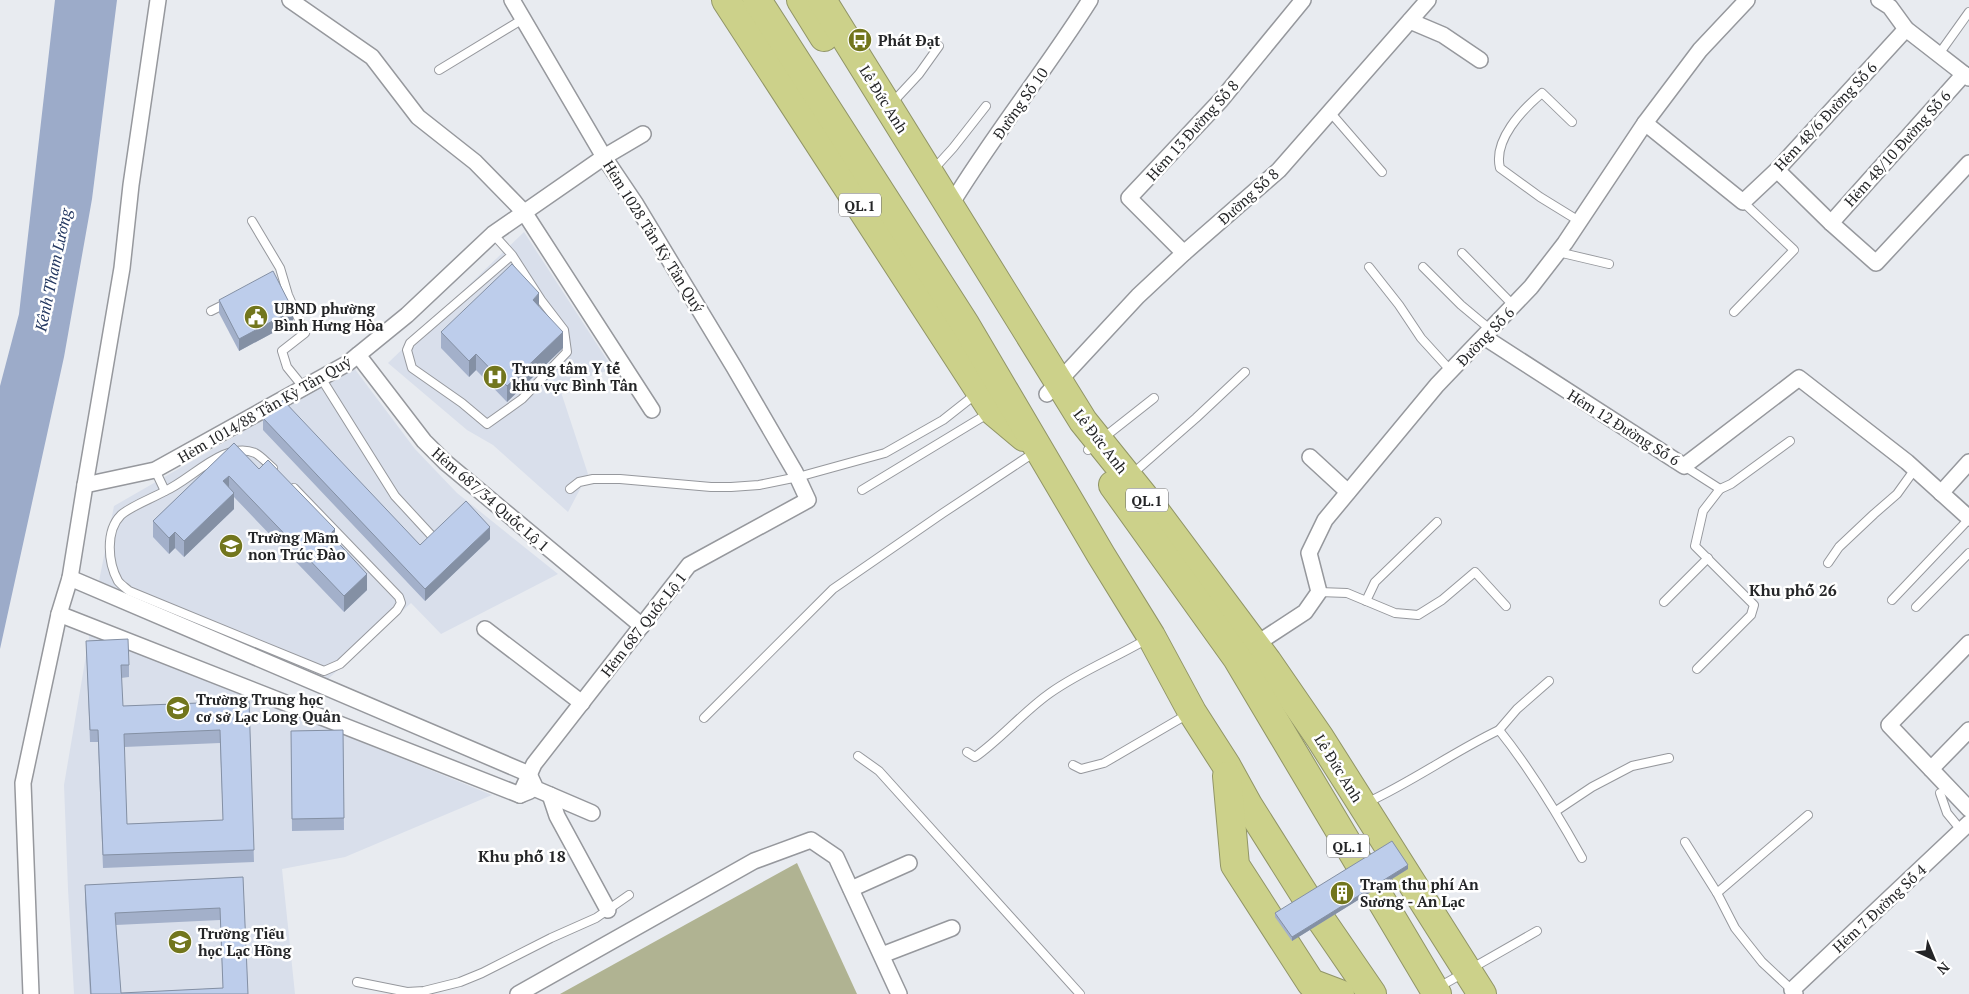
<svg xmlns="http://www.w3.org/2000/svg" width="1969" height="994" font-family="'PT Serif',serif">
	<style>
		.built { fill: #d9dfeb }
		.forest { fill: #b0b392 }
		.water { fill: #9cabc9 }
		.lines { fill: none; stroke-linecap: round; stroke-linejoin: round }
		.lane-casing { stroke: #96989d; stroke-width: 10 }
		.street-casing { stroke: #96989d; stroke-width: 18 }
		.highway-casing { stroke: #919567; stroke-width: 30 }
		.lane { stroke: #fff; stroke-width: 8 }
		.street { stroke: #fff; stroke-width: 15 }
		.highway { stroke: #ccd18a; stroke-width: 28 }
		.wall { fill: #a3b0ca; fill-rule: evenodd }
		.shaded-wall { fill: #8490a4 }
		.building { fill: #bdcdeb; stroke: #8490a4; fill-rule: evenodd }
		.labels { text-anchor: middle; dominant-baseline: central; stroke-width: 5; stroke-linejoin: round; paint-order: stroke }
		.shield { fill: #fff; stroke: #666668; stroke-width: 1 }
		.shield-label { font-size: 14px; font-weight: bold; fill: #242527 }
		.poi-label { font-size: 15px; font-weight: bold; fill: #242527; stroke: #fff; text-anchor: start }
		.street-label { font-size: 15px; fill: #242527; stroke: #fff }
		.water-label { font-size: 16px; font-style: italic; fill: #243861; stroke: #fff }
		.neighbourhood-label { font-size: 16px; font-weight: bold; fill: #242527; stroke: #fff }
	</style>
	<rect width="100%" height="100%" fill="#e8ebf0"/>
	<!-- built -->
	<g class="built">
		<path d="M 524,232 L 613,369 L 559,386 L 588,474 L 568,512 L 493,445 L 467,430 L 388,363 Z"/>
		<path d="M 354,368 L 415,449 L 457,493 L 558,574 L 441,634 L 411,603 L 327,680 L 98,586 L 114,506 Z"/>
		<path d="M 90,632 L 492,795 L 345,857 L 282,869 L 295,994 L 74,994 L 68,889 L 64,785 Z"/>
	</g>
	<!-- forest -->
	<path class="forest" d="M 797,863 L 857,994 L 560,994 Z"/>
	<!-- water -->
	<path class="water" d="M 55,0 L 117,0 L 92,199 L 64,357 L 0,649 L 0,386 L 19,314 Z"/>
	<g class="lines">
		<!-- lane casing -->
		<g class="lane-casing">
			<g id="lane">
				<path d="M 1939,54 L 1969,12"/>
				<path d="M 439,70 L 523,19"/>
				<path d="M 892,103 L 919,74 L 939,46"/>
				<path d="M 1330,112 L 1382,172"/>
				<path d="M 1572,122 L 1542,93 C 1522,110 1493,140 1500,168 L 1540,197 L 1579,221"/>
				<path d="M 933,170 L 953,148 L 986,106"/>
				<path d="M 252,221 L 280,268 L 288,295 L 305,333 L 282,351 L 287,367 L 304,388"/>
				<path d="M 493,234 L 512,255 L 541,300 L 564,330 L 567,352 L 522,399 L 487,424 L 462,403 L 412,368 L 407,350 L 410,343 L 512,255"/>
				<path d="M 1558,252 L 1609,264"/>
				<path d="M 1462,253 L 1514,306"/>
				<path d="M 1369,267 L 1399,305 L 1421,338 L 1451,371"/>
				<path d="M 1423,267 L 1461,305 L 1491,330"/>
				<path d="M 211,311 L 227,303"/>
				<path d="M 1734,312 L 1794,250 L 1743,202"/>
				<path d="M 321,378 L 395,496 L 431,535"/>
				<path d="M 1088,450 L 1154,398"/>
				<path d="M 1684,466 L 1720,489 L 1703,511 L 1695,546 L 1754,605 L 1751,615 L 1697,669"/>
				<path d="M 155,470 L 165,491 C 191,480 225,440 255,453 C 261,456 267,463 273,468"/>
				<path d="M 1131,475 L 1196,418 L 1245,372"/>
				<path d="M 570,489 L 579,482 L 593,479 L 620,479 L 711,487 L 731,487 L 759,485 L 798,477 L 885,453 L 943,420 L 976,394"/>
				<path d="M 1720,489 L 1731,484 L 1790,441"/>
				<path d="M 862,490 L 989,413"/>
				<path d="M 165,491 C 153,498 131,506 121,515 C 105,531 108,563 118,581 C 121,585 126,588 129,591 L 324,671 L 340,664 L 397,610 L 401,603 L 399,597 L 294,488"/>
				<path d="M 1828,563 L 1839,547 L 1874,514 L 1897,494 L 1915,469"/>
				<path d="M 1319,592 L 1347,593 L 1395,613 L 1418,615 L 1442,600 L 1475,572 L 1506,606"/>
				<path d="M 1892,600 L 1969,519"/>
				<path d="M 1366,601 L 1375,582 L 1437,522"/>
				<path d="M 1664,602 L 1708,558"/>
				<path d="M 1916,607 L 1969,553"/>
				<path d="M 704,718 L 833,589 L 943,513 L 1035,452"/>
				<path d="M 1499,730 L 1517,709 L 1549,681"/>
				<path d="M 967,752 L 975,757 C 1002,738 1023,712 1050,693 C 1081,671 1115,658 1147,639"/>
				<path d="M 858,756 L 879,771 L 1080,994"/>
				<path d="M 1073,765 L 1081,769 L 1104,763 L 1188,714"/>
				<path d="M 1940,793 L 1947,813 L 1961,830"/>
				<path d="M 1366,803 C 1412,782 1453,752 1499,730 C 1531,770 1557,813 1582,858"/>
				<path d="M 1556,811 L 1592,787 L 1632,766 L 1669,758"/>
				<path d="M 1685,842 L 1717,893 L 1735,928 L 1762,962 L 1792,990"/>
				<path d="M 1717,893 L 1808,815"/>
				<path d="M 357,982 L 407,992 L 424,991 L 460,982 L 482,973 L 551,938 L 596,918 L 629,895"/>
				<path d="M 1439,987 L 1537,931"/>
			</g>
		</g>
		<!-- street casing -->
		<g class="street-casing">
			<g id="street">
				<path d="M 290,0 L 372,57 L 418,117 L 475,162 L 524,212 L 652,410"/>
				<path d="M 512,0 L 604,157 L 635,203 L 734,367 L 795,472 L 808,500 L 689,565 L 534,764 L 520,795"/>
				<path d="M 1879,0 L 1890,7 L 1906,29 L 1969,78"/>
				<path d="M 1410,21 L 1443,35 L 1480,60"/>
				<path d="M 1645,123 L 1743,202 L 1777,170 L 1906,29"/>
				<path d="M 1777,170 L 1831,223 L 1876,263 L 1969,163"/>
				<path d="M 950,206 C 993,135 1046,70 1090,0"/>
				<path d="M 1831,223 L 1964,74"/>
				<path d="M 1184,253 L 1129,198 L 1221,100 L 1303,0"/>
				<path d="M 1484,337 L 1684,466 L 1799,378 L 1907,462 L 1969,518"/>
				<path d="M 358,355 L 424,441 L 445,462 L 642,626"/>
				<path d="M 1047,394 L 1138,296 L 1184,253 L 1279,170 L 1428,0"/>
				<path d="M 1310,457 L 1348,492"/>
				<path d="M 85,485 L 122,268 L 131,185 L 158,0"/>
				<path d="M 1941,493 L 1969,462"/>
				<path d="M 70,578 L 529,774 L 536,789 L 592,813"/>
				<path d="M 59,614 L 520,795 L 530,791"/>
				<path d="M 485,629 L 582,703"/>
				<path d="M 1969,643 L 1889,725 L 1969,809"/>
				<path d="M 1250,648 L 1305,612 L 1319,592 L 1309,553 L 1325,520 L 1437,385 L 1531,287 L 1565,243 L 1645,123 L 1700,50 L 1747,0"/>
				<path d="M 1931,769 L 1969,730"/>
				<path d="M 550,795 L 557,816 L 608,910"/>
				<path d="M 851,889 L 909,863"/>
				<path d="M 882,955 L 952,928"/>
				<path d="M 31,994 L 23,783 L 59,614 L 70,578 L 85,485 L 155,470 L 348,363 L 407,315 L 493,234 L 604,157 L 643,134"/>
				<path d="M 518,994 L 754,861 L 811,840 L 836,857 L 899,994"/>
				<path d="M 1795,994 L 1792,990 L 1969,823"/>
			</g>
		</g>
		<!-- highway casing -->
		<g class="highway-casing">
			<g id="highway">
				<path d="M 726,0 L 993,411 L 1024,437"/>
				<path d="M 757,0 L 965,324 L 1101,555 L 1151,636 L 1192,712 L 1226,765 L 1248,805 L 1311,905 L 1372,994"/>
				<path d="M 801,0 L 824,37"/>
				<path d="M 822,0 L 1083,421 L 1153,508 L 1267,661 L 1320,738 L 1482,994"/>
				<path d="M 1113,485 L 1237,658 L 1437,994"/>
				<path d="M 1227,776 L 1235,865 L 1311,983 L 1340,994"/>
			</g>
		</g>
		<!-- lane -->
		<use href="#lane" class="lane"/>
		<!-- street -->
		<use href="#street" class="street"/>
		<!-- highway -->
		<use href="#highway" class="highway"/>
	</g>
	<!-- wall -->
	<g class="wall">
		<path d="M 219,300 L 293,322 L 239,351 L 219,313 Z"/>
		<path d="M 539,307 L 563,348 L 507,402 L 476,370 L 469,377 L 441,348 L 441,332 Z"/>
		<path d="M 263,418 L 420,545 L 490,539 L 425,601 L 263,430 Z"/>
		<path d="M 234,443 L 259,469 L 335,539 L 367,590 L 344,612 L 234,497 L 234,509 L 184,557 L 175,548 L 169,554 L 153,537 L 153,521 Z"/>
		<path d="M 86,641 L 129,665 L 129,677 L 121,678 L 123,706 L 249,701 L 254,862 L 103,868 L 98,742 L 90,742 ZM 220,743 L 223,820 L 127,824 L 124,747 Z"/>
		<path d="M 343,730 L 344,830 L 292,831 L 291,731 Z"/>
		<path d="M 1408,869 L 1292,941 L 1275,917 L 1275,913 Z"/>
		<path d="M 243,877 L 248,994 L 90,994 L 85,898 L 85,885 ZM 220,920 L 223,988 L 121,993 L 116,925 Z"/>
	</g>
	<!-- shaded-wall -->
	<g class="shaded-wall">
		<path d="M 539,293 L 539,309 L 533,300 Z"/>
		<path d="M 293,310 L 293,322 L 239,351 L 239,339 Z"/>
		<path d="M 563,332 L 563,348 L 507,402 L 507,386 Z"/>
		<path d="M 476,354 L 476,370 L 469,377 L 469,361 Z"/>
		<path d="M 229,476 L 229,492 L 223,481 Z"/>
		<path d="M 234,493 L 234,509 L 184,557 L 184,541 Z"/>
		<path d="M 490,527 L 490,539 L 425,601 L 425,589 Z"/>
		<path d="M 335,529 L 335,545 L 330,534 Z"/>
		<path d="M 175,532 L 175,548 L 169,554 L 169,538 Z"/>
		<path d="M 367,574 L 367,590 L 344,612 L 344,596 Z"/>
		<path d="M 1408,865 L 1408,869 L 1292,941 L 1292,937 Z"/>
	</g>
	<!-- building -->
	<g class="building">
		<path d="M 512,264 L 539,293 L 533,300 L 563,332 L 507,386 L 476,354 L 469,361 L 441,332 Z"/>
		<path d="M 273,271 L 293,310 L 239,339 L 219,300 Z"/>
		<path d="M 283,400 L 420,545 L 466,501 L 490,527 L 425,589 L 263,418 Z"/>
		<path d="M 234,443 L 259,469 L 268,460 L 335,529 L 330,534 L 367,574 L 344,596 L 229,476 L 223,481 L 234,493 L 184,541 L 175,532 L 169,538 L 153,521 Z"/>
		<path d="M 128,639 L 129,665 L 121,665 L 123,706 L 249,701 L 254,850 L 103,855 L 98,730 L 90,730 L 86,641 ZM 220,730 L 223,820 L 127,824 L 124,734 Z"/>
		<path d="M 343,730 L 344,818 L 292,819 L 291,731 Z"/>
		<path d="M 1392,841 L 1408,865 L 1292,937 L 1275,913 Z"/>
		<path d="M 243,877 L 248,994 L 91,994 L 85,885 ZM 220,908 L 223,988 L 121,993 L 115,913 Z"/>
	</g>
	<!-- icons -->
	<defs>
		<g id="bus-disc" transform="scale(1.25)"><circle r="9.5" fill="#72761d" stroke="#fff"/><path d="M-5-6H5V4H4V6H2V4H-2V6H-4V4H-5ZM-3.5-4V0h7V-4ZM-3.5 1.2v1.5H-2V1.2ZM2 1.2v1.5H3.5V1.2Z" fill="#fff"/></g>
		<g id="civic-disc" transform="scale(1.25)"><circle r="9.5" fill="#72761d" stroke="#fff"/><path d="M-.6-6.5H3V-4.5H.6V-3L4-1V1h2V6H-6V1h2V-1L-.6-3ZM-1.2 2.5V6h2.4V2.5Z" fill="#fff"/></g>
		<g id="hospital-disc" transform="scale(1.25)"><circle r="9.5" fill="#72761d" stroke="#fff"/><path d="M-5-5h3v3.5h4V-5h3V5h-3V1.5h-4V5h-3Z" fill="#fff"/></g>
		<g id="school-disc" transform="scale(1.25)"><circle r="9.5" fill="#72761d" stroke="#fff"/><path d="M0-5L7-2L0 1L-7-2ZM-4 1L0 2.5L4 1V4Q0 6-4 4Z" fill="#fff"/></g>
		<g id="building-disc" transform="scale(1.25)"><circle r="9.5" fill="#72761d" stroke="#fff"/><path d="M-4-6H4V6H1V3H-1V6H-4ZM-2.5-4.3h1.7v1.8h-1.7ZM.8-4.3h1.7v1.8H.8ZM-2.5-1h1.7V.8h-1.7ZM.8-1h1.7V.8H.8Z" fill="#fff"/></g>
	</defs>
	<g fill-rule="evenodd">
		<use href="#bus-disc" x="860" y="40"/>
		<use href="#civic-disc" x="256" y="317"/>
		<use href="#hospital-disc" x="495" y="377"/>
		<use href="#school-disc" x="231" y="546"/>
		<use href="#school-disc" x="178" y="708"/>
		<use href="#building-disc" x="1342" y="893"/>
		<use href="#school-disc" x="180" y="942"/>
	</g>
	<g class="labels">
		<!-- shield labels -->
		<g class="shield">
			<rect x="839" y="193.5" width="42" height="23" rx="4"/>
			<rect x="1126" y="488.5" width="42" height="23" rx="4"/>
			<rect x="1327" y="834.5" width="42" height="23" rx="4"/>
		</g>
		<g class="shield-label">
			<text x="860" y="205">QL.1</text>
			<text x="1147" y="500">QL.1</text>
			<text x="1348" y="846">QL.1</text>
		</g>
		<!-- poi labels -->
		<g class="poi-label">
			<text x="878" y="40">Phát Đạt</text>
			<text x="274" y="308">UBND phường<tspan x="274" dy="17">Bình Hưng Hòa</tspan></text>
			<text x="512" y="368">Trung tâm Y tế<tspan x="512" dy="17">khu vực Bình Tân</tspan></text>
			<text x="248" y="537">Trường Mầm<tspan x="248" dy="17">non Trúc Đào</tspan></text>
			<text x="196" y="699">Trường Trung học<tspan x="196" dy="17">cơ sở Lạc Long Quân</tspan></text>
			<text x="1360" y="884">Trạm thu phí An<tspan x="1360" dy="17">Sương - An Lạc</tspan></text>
			<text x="198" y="933">Trường Tiểu<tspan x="198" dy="17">học Lạc Hồng</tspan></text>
		</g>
		<!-- street labels -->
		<g class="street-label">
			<text transform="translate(884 99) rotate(58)">Lê Đức Anh</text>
			<text transform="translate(1020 103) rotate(-55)">Đường Số 10</text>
			<text transform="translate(1825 116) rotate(-47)">Hẻm 48/6 Đường Số 6</text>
			<text transform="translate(1192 130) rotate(-48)">Hẻm 13 Đường Số 8</text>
			<text transform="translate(1897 148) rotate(-48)">Hẻm 48/10 Đường Số 6</text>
			<text transform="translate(1248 196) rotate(-42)">Đường Số 8</text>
			<text transform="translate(654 236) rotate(58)">Hẻm 1028 Tân Kỳ Tân Quý</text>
			<text transform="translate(1485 336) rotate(-46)">Đường Số 6</text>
			<text transform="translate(264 409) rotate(-30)">Hẻm 1014/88 Tân Kỳ Tân Quý</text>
			<text transform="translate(1624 427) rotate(32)">Hẻm 12 Đường Số 6</text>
			<text transform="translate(1101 441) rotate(52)">Lê Đức Anh</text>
			<text transform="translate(491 499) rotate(41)">Hẻm 687/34 Quốc Lộ 1</text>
			<text transform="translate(643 624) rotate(-52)">Hẻm 687 Quốc Lộ 1</text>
			<text transform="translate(1339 768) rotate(58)">Lê Đức Anh</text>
			<text transform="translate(1879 908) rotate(-43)">Hẻm 7 Đường Số 4</text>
		</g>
		<!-- water labels -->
		<g class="water-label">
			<text transform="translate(53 270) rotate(-78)">Kênh Tham Lương</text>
		</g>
		<!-- neighbourhood labels -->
		<g class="neighbourhood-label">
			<text x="1793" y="590">Khu phố 26</text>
			<text x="522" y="856">Khu phố 18</text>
		</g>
	</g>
	<!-- north arrow -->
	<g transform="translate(1934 959) rotate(136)" stroke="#ffffff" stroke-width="4" paint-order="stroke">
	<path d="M0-4L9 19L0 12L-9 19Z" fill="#242527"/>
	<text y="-8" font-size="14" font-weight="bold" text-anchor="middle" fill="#242527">N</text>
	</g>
</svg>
